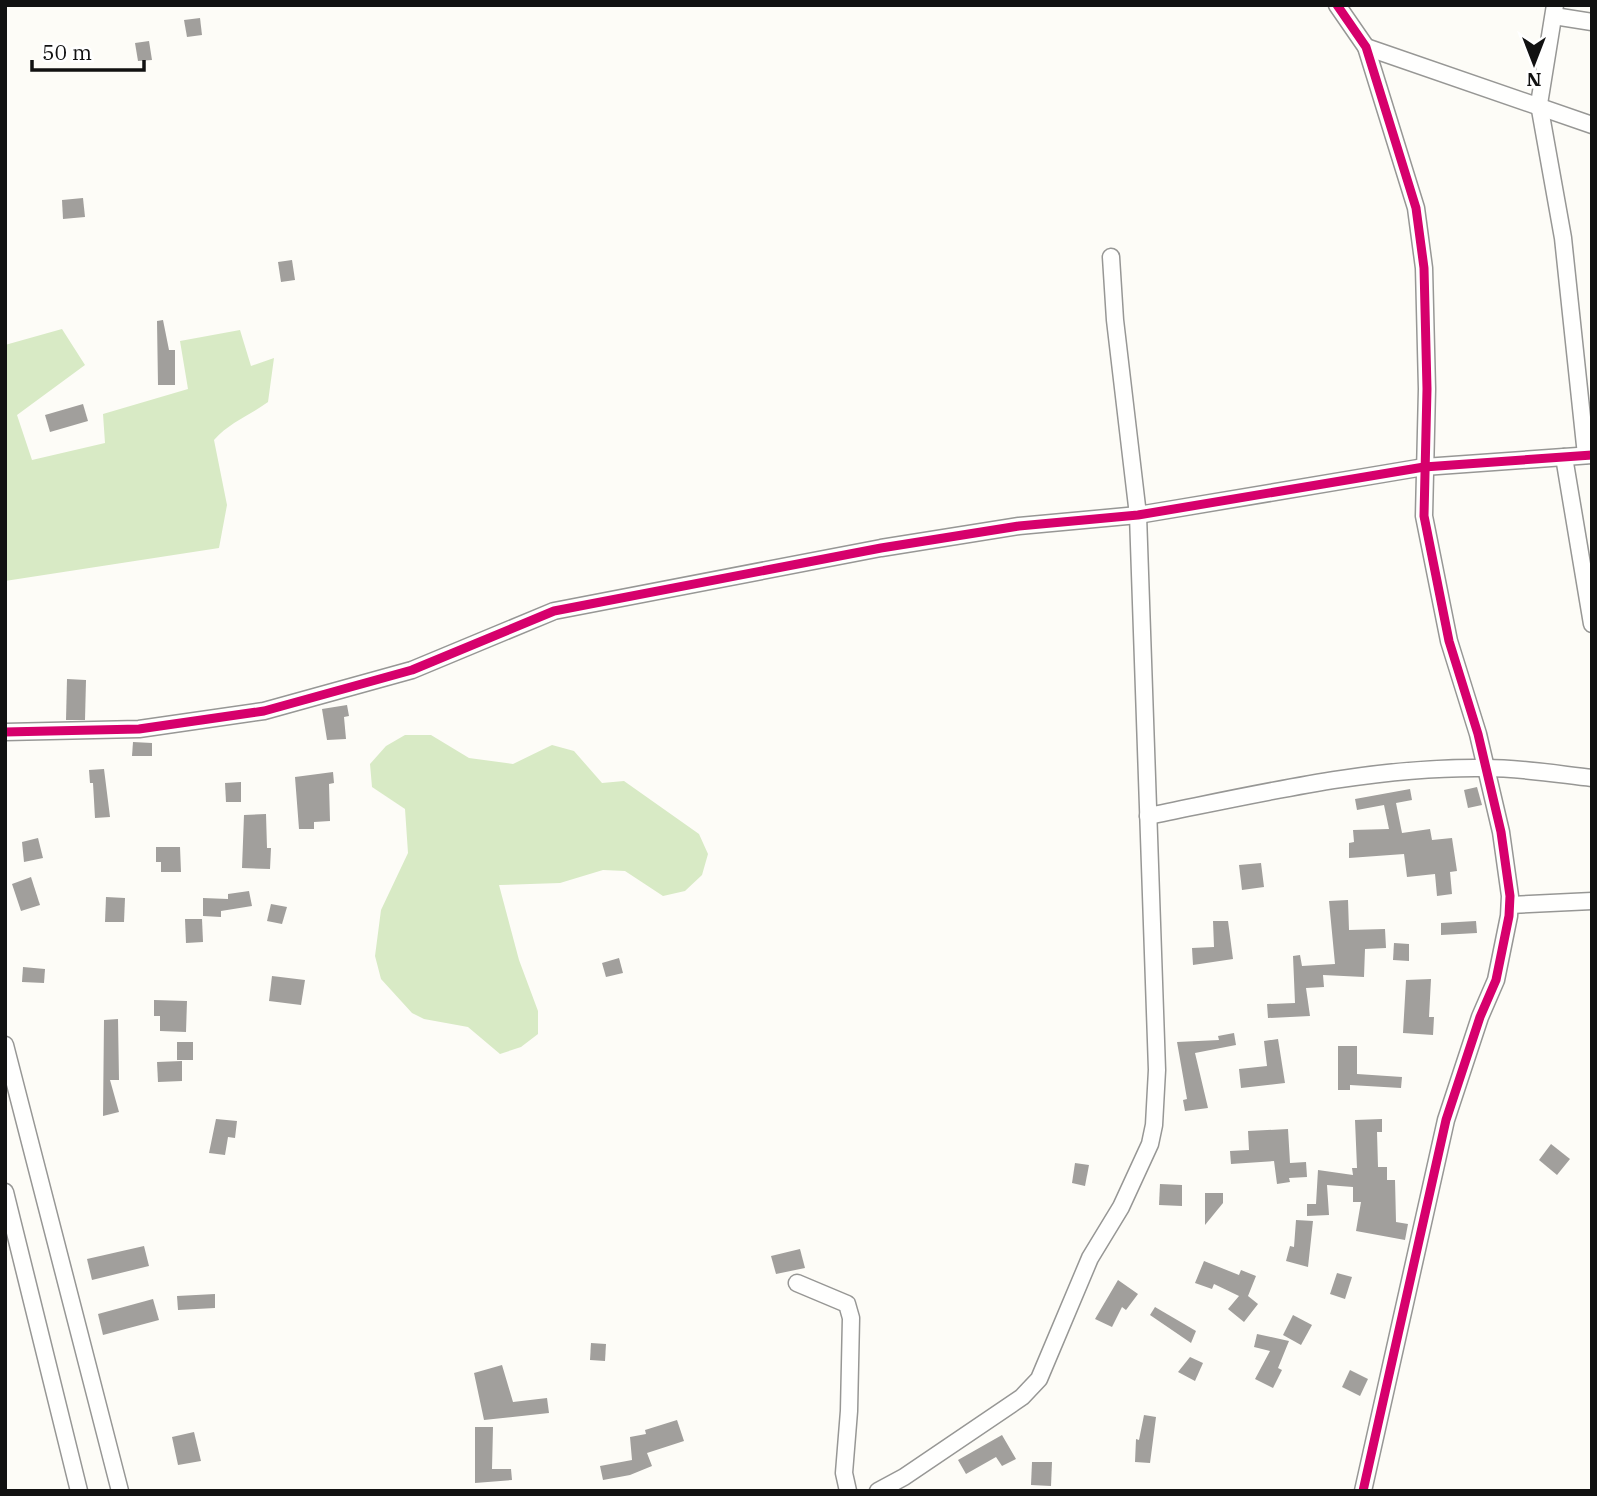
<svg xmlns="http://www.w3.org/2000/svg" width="1597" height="1496" font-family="'IBM Plex Serif',serif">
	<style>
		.forest { fill: #d8eac5 }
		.building { fill: #a19f9c }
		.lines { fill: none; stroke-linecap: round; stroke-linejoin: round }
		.minor-casing { stroke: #979795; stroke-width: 19 }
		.minor { stroke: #fffffe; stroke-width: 16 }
		.cycleway-casing { stroke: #fff; stroke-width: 13 }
		.cycleway { stroke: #d6006c; stroke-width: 9 }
	</style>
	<rect width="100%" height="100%" fill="#fdfcf7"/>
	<!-- forest -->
	<g class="forest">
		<path d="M 62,329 L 85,365 L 17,415 L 32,460 L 105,443 L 103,414 L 188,389 L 180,341 L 240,330 L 251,366 L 274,358 L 268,402 C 249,416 230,422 214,440 L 227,505 L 219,548 L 5,581 L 5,345 Z"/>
		<path d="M 405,735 L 431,735 L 469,758 L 513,764 L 552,745 L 574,751 L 602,783 L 624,781 L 699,834 L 708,854 L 702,875 L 685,891 L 663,896 L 625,871 L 603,870 L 560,883 L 499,885 L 519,960 L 538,1011 L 538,1034 L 521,1047 L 500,1054 L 468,1027 L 424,1019 L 412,1013 L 381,979 L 375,956 L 381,910 L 408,853 L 405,809 L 372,787 L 370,764 L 386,746 Z"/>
	</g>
	<!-- building -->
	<g class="building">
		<path d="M 200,18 L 202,35 L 187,37 L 184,20 Z"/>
		<path d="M 149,41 L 152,60 L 138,61 L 135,43 Z"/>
		<path d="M 83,198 L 85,217 L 63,219 L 62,200 Z"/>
		<path d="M 292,260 L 295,280 L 281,282 L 278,262 Z"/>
		<path d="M 163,320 L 169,350 L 175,350 L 175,385 L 158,385 L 157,321 Z"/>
		<path d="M 83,404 L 88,421 L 50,432 L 45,415 Z"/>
		<path d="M 67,679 L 86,680 L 85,720 L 66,720 Z"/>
		<path d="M 347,705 L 349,716 L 344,717 L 346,739 L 327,740 L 322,709 Z"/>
		<path d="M 133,742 L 152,743 L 152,756 L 132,756 Z"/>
		<path d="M 104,769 L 110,817 L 95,818 L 93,783 L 90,783 L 89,770 Z"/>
		<path d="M 333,772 L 334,783 L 329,784 L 330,821 L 314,822 L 314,829 L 299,829 L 295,777 Z"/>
		<path d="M 241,782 L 241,802 L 226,802 L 225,783 Z"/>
		<path d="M 1477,787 L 1482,805 L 1468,808 L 1464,790 Z"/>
		<path d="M 1410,789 L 1412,800 L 1396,803 L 1402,833 L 1430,829 L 1432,840 L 1452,838 L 1457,871 L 1450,872 L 1452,894 L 1437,896 L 1435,874 L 1407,877 L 1404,854 L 1349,858 L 1349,843 L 1354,842 L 1353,830 L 1389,829 L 1384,805 L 1357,810 L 1355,799 Z"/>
		<path d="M 266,814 L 267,848 L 271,848 L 270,869 L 242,868 L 244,815 Z"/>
		<path d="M 38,838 L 43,858 L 24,862 L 22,842 Z"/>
		<path d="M 156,847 L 180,847 L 181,872 L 161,872 L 161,862 L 156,862 Z"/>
		<path d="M 1261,863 L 1264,887 L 1242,890 L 1239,865 Z"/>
		<path d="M 31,877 L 40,905 L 21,911 L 12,884 Z"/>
		<path d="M 249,891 L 252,906 L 221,911 L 221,917 L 203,916 L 203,898 L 228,899 L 228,894 Z"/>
		<path d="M 106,897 L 125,898 L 124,922 L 105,922 Z"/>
		<path d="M 1348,900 L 1349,930 L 1385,929 L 1386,948 L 1365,949 L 1364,977 L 1323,975 L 1324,987 L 1306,988 L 1310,1016 L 1268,1018 L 1267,1004 L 1295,1003 L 1293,956 L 1300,955 L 1302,966 L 1335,964 L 1329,901 Z"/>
		<path d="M 271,904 L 287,907 L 282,924 L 267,921 Z"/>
		<path d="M 185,919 L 202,919 L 203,942 L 186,943 Z"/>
		<path d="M 1213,921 L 1228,921 L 1233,959 L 1193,965 L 1192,948 L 1214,947 Z"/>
		<path d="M 1476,921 L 1477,933 L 1441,935 L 1441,923 Z"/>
		<path d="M 1394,943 L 1409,944 L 1409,961 L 1393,960 Z"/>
		<path d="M 619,958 L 623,973 L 606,977 L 602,963 Z"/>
		<path d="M 23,967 L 45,969 L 44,983 L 22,982 Z"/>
		<path d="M 272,976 L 305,980 L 301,1005 L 269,1001 Z"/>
		<path d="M 1431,979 L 1429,1017 L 1434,1017 L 1433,1035 L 1403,1033 L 1406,980 Z"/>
		<path d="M 154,1000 L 187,1001 L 186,1032 L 160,1031 L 160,1016 L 154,1016 Z"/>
		<path d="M 118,1019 L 119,1080 L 110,1080 L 119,1112 L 103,1116 L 104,1020 Z"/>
		<path d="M 1234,1033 L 1236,1045 L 1195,1053 L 1208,1108 L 1185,1111 L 1183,1100 L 1187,1099 L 1177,1042 L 1219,1040 L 1218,1036 Z"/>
		<path d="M 1278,1039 L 1285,1083 L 1241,1088 L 1239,1069 L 1267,1066 L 1264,1041 Z"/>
		<rect x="177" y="1042" width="16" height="18"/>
		<path d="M 1338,1046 L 1357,1046 L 1357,1074 L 1402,1077 L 1401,1088 L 1350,1085 L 1350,1090 L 1338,1090 Z"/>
		<path d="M 182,1061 L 182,1081 L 158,1082 L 157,1062 Z"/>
		<path d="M 216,1119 L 237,1121 L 235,1138 L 228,1137 L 225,1155 L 209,1153 Z"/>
		<path d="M 1382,1119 L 1382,1132 L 1377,1132 L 1378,1167 L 1387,1167 L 1387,1180 L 1395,1180 L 1396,1222 L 1408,1224 L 1405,1240 L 1356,1231 L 1361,1202 L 1353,1202 L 1353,1187 L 1327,1185 L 1329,1215 L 1307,1216 L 1307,1204 L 1316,1204 L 1318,1170 L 1353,1175 L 1352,1168 L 1357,1168 L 1355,1120 Z"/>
		<path d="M 1288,1129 L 1290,1163 L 1306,1162 L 1307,1177 L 1289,1178 L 1290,1182 L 1277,1184 L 1274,1161 L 1231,1164 L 1230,1151 L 1249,1150 L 1248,1131 Z"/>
		<path d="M 1551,1144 L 1570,1159 L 1557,1175 L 1539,1160 Z"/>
		<path d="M 1075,1163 L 1089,1165 L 1085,1186 L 1072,1183 Z"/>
		<path d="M 1160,1184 L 1182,1185 L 1182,1206 L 1159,1205 Z"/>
		<path d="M 1205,1193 L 1223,1193 L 1223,1203 L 1205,1225 Z"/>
		<path d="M 1296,1220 L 1313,1221 L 1308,1267 L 1286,1261 L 1290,1246 L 1294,1247 Z"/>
		<path d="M 144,1246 L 149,1266 L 92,1280 L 87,1259 Z"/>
		<path d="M 800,1249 L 805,1268 L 776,1274 L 771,1256 Z"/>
		<path d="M 1204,1261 L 1239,1275 L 1241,1270 L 1256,1276 L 1248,1296 L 1258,1304 L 1244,1322 L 1228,1309 L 1239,1296 L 1214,1284 L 1212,1289 L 1195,1283 Z"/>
		<path d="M 1337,1273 L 1352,1277 L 1345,1299 L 1330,1294 Z"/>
		<path d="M 1118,1280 L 1138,1294 L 1126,1310 L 1122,1307 L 1112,1327 L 1095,1319 Z"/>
		<path d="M 215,1294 L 215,1308 L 178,1310 L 177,1296 Z"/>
		<path d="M 153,1299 L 159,1320 L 103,1335 L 98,1314 Z"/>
		<path d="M 1155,1307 L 1196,1331 L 1191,1343 L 1150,1315 Z"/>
		<path d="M 1293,1315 L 1312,1325 L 1301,1345 L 1283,1335 Z"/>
		<path d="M 1257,1334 L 1289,1341 L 1278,1368 L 1282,1370 L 1273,1388 L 1255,1379 L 1270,1351 L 1254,1347 Z"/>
		<path d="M 591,1343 L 606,1344 L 605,1361 L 590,1360 Z"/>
		<path d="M 1190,1357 L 1203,1363 L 1195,1381 L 1178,1372 Z"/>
		<path d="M 502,1365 L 513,1402 L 547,1398 L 549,1413 L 484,1420 L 474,1373 Z"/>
		<path d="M 1350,1370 L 1368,1379 L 1360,1396 L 1342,1387 Z"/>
		<path d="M 1144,1415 L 1156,1417 L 1150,1463 L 1135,1462 L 1136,1439 L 1139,1440 Z"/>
		<path d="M 677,1420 L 684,1441 L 647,1453 L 652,1466 L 630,1475 L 603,1480 L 600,1466 L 632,1460 L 630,1437 L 646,1434 L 645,1430 Z"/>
		<path d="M 475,1427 L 493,1427 L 492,1469 L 511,1469 L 512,1480 L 475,1483 Z"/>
		<path d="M 194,1432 L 201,1461 L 178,1465 L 172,1437 Z"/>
		<path d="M 1002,1435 L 1016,1459 L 1002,1466 L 996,1457 L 966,1474 L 958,1460 Z"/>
		<path d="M 1032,1462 L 1052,1462 L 1051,1486 L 1031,1485 Z"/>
	</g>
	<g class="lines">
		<!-- minor casing -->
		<g class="minor-casing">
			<g id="minor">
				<path d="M 1337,5 L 1366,47 L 1416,208 L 1424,268 L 1427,389 L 1424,516 L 1449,641 L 1478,734 L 1501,832 L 1510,896 L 1509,916 L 1496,980 L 1480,1017 L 1446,1120 L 1363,1491"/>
				<path d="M 1555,5 L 1539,104 L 1563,238 L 1586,455"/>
				<path d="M 1554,16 L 1592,22"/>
				<path d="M 1366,47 L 1592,125"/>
				<path d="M 1564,457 L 1592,624"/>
				<path d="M 5,732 L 139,729 L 264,711 L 412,670 L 554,611 L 881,548 L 1019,526 L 1138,515 L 1424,467 L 1592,455"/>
				<path d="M 1148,816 C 1258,794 1373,766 1486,768 C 1521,768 1557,774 1592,778"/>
				<path d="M 1510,905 L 1592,901"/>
				<path d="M 5,1045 L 120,1491"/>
				<path d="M 5,1192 L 79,1491"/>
				<path d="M 797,1283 L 847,1304 L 851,1318 L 849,1411 L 844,1473 L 848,1491"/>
				<path d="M 878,1491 L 904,1477 L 1022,1397 L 1039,1379 L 1090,1258 L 1121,1207 L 1150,1144 L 1154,1125 L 1157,1070 L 1138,515 L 1115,320 L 1111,257"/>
			</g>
		</g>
		<!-- minor -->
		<use href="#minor" class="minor"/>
		<!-- cycleway casing -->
		<g class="cycleway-casing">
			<g id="cycleway">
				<path d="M 1337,5 L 1366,47 L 1416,208 L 1424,268 L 1427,389 L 1424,516 L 1449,641 L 1478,734 L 1501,832 L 1510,896 L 1509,916 L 1496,980 L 1480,1017 L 1446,1120 L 1363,1491"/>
				<path d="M 5,732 L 139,729 L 264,711 L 412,670 L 554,611 L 881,548 L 1019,526 L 1138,515 L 1424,467 L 1592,455"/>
			</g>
		</g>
		<!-- cycleway -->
		<use href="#cycleway" class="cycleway"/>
	</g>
	<!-- border -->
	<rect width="1597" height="1496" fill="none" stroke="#111111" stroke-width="14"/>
	<!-- north arrow -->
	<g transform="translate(1534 63) rotate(180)" stroke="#ffffff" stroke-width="5" paint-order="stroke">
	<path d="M0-5L12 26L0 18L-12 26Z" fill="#111111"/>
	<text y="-10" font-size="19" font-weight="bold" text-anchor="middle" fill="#111111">N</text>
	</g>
	<!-- scale -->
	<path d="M32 60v10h112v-10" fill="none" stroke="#111111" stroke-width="3.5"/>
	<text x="42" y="60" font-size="21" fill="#111111" stroke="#ffffff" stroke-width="5" paint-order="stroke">50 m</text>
</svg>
